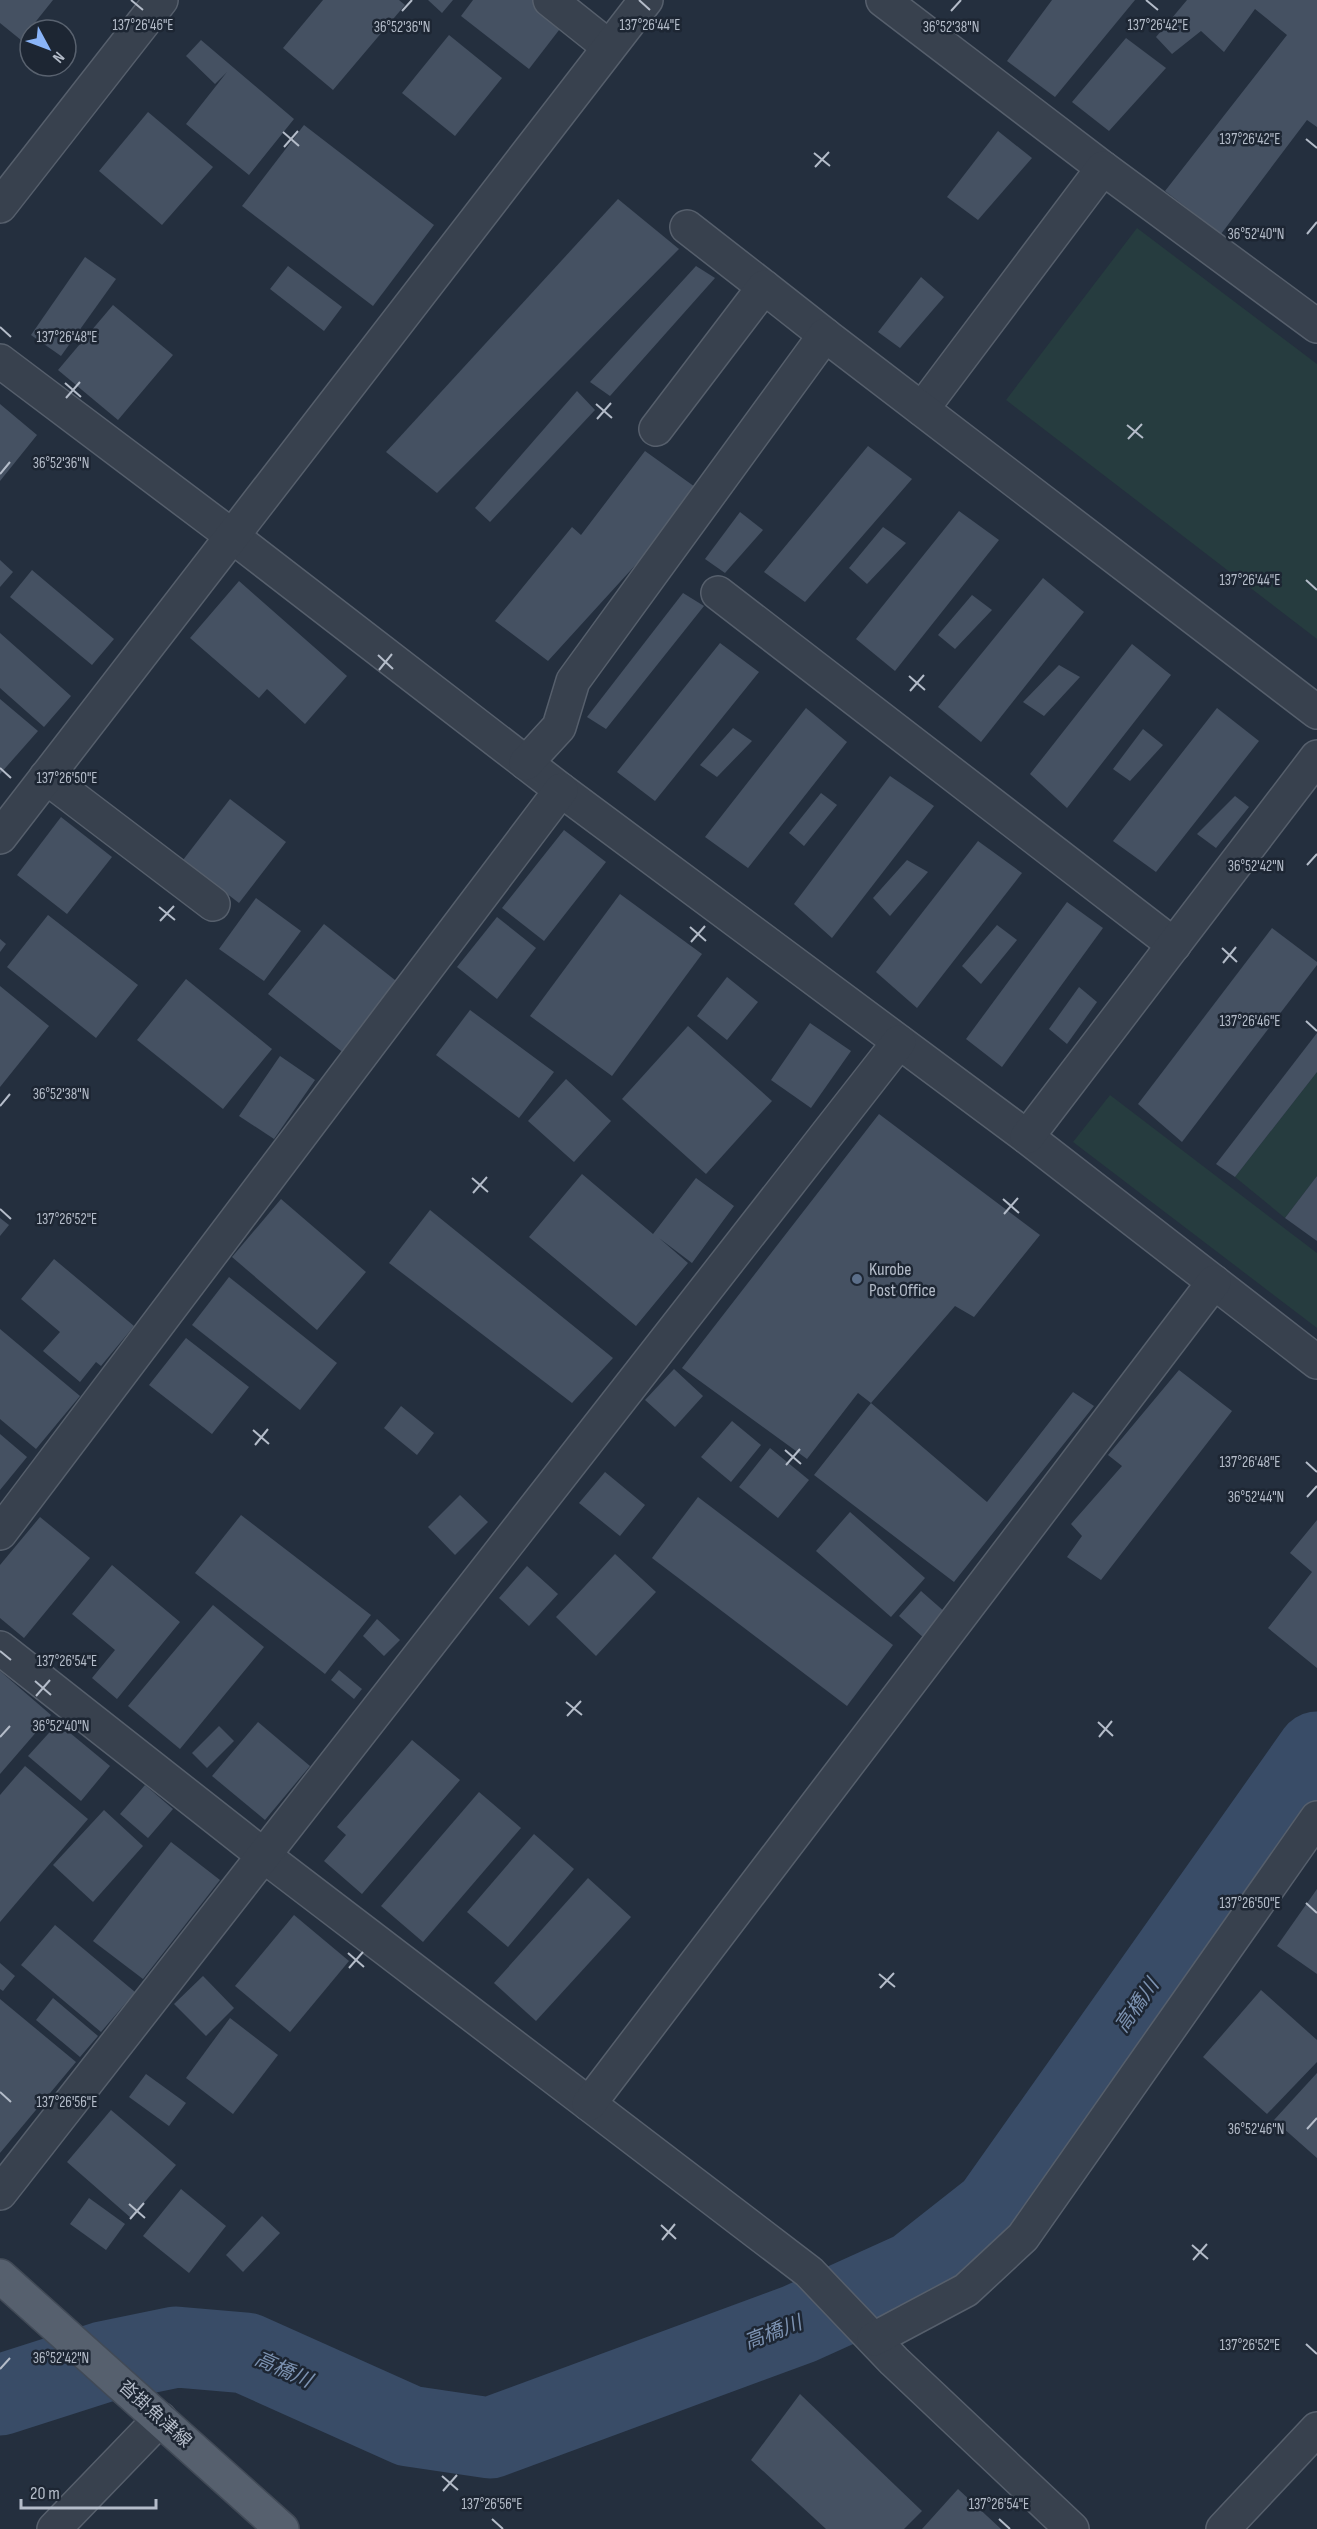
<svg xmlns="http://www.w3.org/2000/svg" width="1317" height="2529" font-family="'Sofia Sans Condensed','Noto Sans JP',sans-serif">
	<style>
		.green { fill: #263c3f }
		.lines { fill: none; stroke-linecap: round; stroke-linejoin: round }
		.river { stroke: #394c67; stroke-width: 81 }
		.building { fill: #455162 }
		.minor-casing { stroke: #565f6c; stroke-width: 36 }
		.major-casing { stroke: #414a57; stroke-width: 36 }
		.minor { stroke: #38414e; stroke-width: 33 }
		.major { stroke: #56606e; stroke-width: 33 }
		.ticks { fill: none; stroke: #b4bcc9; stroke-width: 2 }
		.service-dot { fill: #5c6f8a; stroke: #1d2633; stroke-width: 2 }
		.labels { text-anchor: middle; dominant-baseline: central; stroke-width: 5; stroke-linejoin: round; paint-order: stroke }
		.poi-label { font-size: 18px; fill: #b4bcc9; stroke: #1d2633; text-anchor: start }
		.street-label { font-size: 18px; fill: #b4bcc9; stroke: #1d2633 }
		.water-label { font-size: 20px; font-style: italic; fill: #7c92b1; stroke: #1d2633 }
		.ticks-label { font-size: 15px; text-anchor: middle; fill: #b4bcc9; stroke: #1d2633; stroke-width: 5; stroke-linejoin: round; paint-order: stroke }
	</style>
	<rect width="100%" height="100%" fill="#242f3e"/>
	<!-- green -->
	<g class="green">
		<path d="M 1137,228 L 1317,364 L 1317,639 L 1006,400 Z"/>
		<path d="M 1317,1072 L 1317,1176 L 1285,1218 L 1235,1177 Z"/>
		<path d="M 1110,1095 L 1317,1253 L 1317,1328 L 1073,1142 Z"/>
	</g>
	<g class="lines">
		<!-- river -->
		<path class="river" d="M 0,2395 L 103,2362 L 176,2347 L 246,2353 L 409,2426 L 490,2438 L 799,2324 L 914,2272 L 994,2209 L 1317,1752"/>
	</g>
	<!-- building -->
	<g class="building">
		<path d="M 0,0 L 53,0 L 21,40 L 0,23 Z"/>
		<path d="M 323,0 L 399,0 L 405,5 L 333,90 L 283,48 Z"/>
		<path d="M 428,0 L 453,0 L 442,13 Z"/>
		<path d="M 473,0 L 539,0 L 566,21 L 529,69 L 461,16 Z"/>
		<path d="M 1052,0 L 1135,0 L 1055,97 L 1007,61 Z"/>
		<path d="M 1187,0 L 1317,0 L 1317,127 L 1307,120 L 1221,234 L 1165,191 L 1287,35 L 1255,9 L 1224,52 L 1201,31 L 1172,54 L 1156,37 Z"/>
		<path d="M 449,35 L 502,78 L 455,136 L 402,93 Z"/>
		<path d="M 1126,38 L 1166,68 L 1109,131 L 1072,102 Z"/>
		<path d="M 201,40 L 294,119 L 249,175 L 186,124 L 227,72 L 215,84 L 186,56 Z"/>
		<path d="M 148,112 L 213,167 L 162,225 L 99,171 Z"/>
		<path d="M 304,125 L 434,225 L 373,306 L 242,206 Z"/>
		<path d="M 998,131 L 1032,158 L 978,220 L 947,197 Z"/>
		<path d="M 618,199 L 679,249 L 437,493 L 386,452 Z"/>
		<path d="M 85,257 L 116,279 L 61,356 L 31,335 Z"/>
		<path d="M 288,266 L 342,307 L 324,331 L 270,289 Z"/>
		<path d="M 696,266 L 715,278 L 610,396 L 590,382 Z"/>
		<path d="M 921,277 L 944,297 L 900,348 L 878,332 Z"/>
		<path d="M 113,305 L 173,355 L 118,420 L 58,370 Z"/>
		<path d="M 577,391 L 595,410 L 490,522 L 475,508 Z"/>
		<path d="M 0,404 L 37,435 L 0,481 Z"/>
		<path d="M 868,446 L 912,479 L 805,602 L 764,572 Z"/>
		<path d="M 645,451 L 702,492 L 548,661 L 495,621 L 572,527 L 581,535 Z"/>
		<path d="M 959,511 L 999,540 L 895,671 L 856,639 Z"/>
		<path d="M 740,512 L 763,530 L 725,573 L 705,559 Z"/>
		<path d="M 883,527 L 906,543 L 867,584 L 849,568 Z"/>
		<path d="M 0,560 L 13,572 L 0,587 Z"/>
		<path d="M 32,570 L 114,639 L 92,665 L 10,597 Z"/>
		<path d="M 1043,578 L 1084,612 L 981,742 L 938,707 Z"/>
		<path d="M 239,581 L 347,676 L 305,724 L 267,689 L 259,698 L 190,638 Z"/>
		<path d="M 683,593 L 704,606 L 606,729 L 587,717 Z"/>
		<path d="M 972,595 L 992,610 L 955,649 L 938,635 Z"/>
		<path d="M 0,633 L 71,696 L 44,727 L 0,688 Z"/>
		<path d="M 720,643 L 759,672 L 655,801 L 617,772 Z"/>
		<path d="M 1132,644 L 1171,675 L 1067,808 L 1030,774 Z"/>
		<path d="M 1059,665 L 1080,677 L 1044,716 L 1023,702 Z"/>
		<path d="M 0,699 L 38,731 L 0,774 Z"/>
		<path d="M 806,708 L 847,742 L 748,868 L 705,837 Z"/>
		<path d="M 1217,708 L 1259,741 L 1156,872 L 1113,841 Z"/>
		<path d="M 733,728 L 752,741 L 717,777 L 700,765 Z"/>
		<path d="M 1143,729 L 1163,745 L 1130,781 L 1113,769 Z"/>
		<path d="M 890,776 L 934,806 L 832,938 L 794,904 Z"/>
		<path d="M 821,793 L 837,805 L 804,846 L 789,833 Z"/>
		<path d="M 1235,796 L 1249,807 L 1216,848 L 1197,834 Z"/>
		<path d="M 230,799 L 286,842 L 239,903 L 183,860 Z"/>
		<path d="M 61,817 L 112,857 L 67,914 L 17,875 Z"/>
		<path d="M 564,830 L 606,862 L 544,941 L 502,908 Z"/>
		<path d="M 978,841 L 1022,873 L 917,1008 L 876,972 Z"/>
		<path d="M 907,860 L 928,872 L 890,916 L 873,898 Z"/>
		<path d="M 620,894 L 702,954 L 612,1076 L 530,1016 Z"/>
		<path d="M 256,898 L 301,931 L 264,981 L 219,949 Z"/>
		<path d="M 1067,902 L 1103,928 L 1002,1067 L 966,1039 Z"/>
		<path d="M 48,915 L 138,985 L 96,1038 L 7,967 Z"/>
		<path d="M 497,917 L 536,948 L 497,999 L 457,967 Z"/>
		<path d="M 324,924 L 400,984 L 345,1054 L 268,994 Z"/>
		<path d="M 997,925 L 1017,940 L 981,984 L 962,966 Z"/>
		<path d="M 1272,928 L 1317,962 L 1317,965 L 1182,1142 L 1138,1104 Z"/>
		<path d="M 0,939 L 6,944 L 0,952 Z"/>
		<path d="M 727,977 L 758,1002 L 727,1040 L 697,1016 Z"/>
		<path d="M 186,979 L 272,1049 L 223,1109 L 137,1040 Z"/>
		<path d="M 0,986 L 49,1026 L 0,1087 Z"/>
		<path d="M 1079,987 L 1097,1002 L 1067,1044 L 1049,1029 Z"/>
		<path d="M 470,1010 L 554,1072 L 519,1118 L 436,1055 Z"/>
		<path d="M 810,1023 L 851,1051 L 811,1108 L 771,1080 Z"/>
		<path d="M 688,1026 L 772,1101 L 706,1174 L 622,1099 Z"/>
		<path d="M 1317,1033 L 1317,1072 L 1235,1177 L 1216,1164 Z"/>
		<path d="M 280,1056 L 315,1080 L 274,1139 L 239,1116 Z"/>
		<path d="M 566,1079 L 611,1121 L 574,1162 L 528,1121 Z"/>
		<path d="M 879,1114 L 1040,1235 L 974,1317 L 955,1306 L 871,1403 L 858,1393 L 807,1459 L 682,1368 Z"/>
		<path d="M 582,1174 L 653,1234 L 696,1178 L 734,1206 L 692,1263 L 659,1238 L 688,1263 L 636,1326 L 529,1237 Z"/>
		<path d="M 1317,1176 L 1317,1241 L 1285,1218 Z"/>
		<path d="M 281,1199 L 366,1272 L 317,1330 L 232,1257 Z"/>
		<path d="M 430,1210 L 613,1358 L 572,1403 L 389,1263 Z"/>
		<path d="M 0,1218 L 9,1225 L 0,1236 Z"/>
		<path d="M 54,1259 L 134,1326 L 101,1366 L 96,1362 L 80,1382 L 43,1351 L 60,1332 L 21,1299 Z"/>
		<path d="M 229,1277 L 337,1363 L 300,1410 L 192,1325 Z"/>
		<path d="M 0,1329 L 80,1396 L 36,1449 L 0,1419 Z"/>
		<path d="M 186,1338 L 249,1387 L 212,1434 L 149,1385 Z"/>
		<path d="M 674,1369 L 703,1396 L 675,1427 L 645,1400 Z"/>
		<path d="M 1179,1370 L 1232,1411 L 1101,1580 L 1067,1557 L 1082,1536 L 1071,1524 L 1122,1466 L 1108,1455 Z"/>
		<path d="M 1073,1392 L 1094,1406 L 954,1582 L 814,1475 L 871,1403 L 987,1502 Z"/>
		<path d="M 401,1406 L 434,1433 L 417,1455 L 384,1428 Z"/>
		<path d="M 732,1421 L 761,1445 L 731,1482 L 701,1457 Z"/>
		<path d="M 0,1434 L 27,1457 L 0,1490 Z"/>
		<path d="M 770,1448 L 809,1480 L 778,1518 L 739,1487 Z"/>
		<path d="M 605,1472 L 645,1505 L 620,1536 L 579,1503 Z"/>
		<path d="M 460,1495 L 488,1522 L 455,1555 L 428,1527 Z"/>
		<path d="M 698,1497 L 893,1645 L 847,1706 L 652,1558 Z"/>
		<path d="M 850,1512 L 925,1578 L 891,1617 L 816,1551 Z"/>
		<path d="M 241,1515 L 371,1615 L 325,1674 L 195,1573 Z"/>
		<path d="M 40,1517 L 90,1558 L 24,1638 L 0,1618 L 0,1565 Z"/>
		<path d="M 1317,1520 L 1317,1668 L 1268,1628 L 1312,1572 L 1290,1553 Z"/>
		<path d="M 615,1554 L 656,1592 L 596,1656 L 556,1617 Z"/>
		<path d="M 112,1565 L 180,1622 L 117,1699 L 92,1678 L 115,1650 L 72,1614 Z"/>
		<path d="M 527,1566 L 558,1594 L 529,1626 L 499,1598 Z"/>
		<path d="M 921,1591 L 946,1613 L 924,1638 L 899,1616 Z"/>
		<path d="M 213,1605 L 264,1647 L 180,1749 L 128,1706 Z"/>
		<path d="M 377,1619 L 400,1640 L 384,1656 L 363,1636 Z"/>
		<path d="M 339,1670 L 362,1689 L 354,1699 L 331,1680 Z"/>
		<path d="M 0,1671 L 51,1715 L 0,1774 Z"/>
		<path d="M 258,1722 L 310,1766 L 265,1820 L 212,1776 Z"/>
		<path d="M 58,1723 L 110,1766 L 81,1801 L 28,1756 Z"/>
		<path d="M 219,1726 L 234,1741 L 207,1768 L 192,1753 Z"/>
		<path d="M 412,1740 L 460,1780 L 362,1894 L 324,1861 L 346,1835 L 337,1827 Z"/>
		<path d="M 25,1766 L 88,1819 L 0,1922 L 0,1795 Z"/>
		<path d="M 145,1785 L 173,1809 L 148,1838 L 120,1814 Z"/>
		<path d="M 479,1792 L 521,1828 L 423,1942 L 381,1906 Z"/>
		<path d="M 104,1810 L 143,1846 L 93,1902 L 53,1865 Z"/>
		<path d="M 534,1834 L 574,1869 L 508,1947 L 467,1912 Z"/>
		<path d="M 171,1842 L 220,1880 L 143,1979 L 93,1941 Z"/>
		<path d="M 588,1878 L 631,1917 L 536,2021 L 494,1983 Z"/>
		<path d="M 1317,1889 L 1317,1974 L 1277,1946 Z"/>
		<path d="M 294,1915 L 349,1961 L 290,2032 L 235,1986 Z"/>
		<path d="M 55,1925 L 135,1992 L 101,2032 L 21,1965 Z"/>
		<path d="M 0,1963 L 15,1976 L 3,1991 L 0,1989 Z"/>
		<path d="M 203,1976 L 234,2008 L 206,2036 L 174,2004 Z"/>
		<path d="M 1261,1990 L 1317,2040 L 1317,2062 L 1267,2114 L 1203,2057 Z"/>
		<path d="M 53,1998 L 98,2036 L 80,2057 L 36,2020 Z"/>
		<path d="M 0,1999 L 76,2062 L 0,2153 Z"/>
		<path d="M 230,2018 L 278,2055 L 233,2114 L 186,2078 Z"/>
		<path d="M 1317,2073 L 1317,2158 L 1274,2120 Z"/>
		<path d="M 146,2074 L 186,2103 L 169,2126 L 129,2097 Z"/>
		<path d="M 111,2110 L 176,2165 L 131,2218 L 67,2162 Z"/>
		<path d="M 181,2189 L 226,2226 L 189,2273 L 143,2236 Z"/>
		<path d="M 89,2198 L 125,2224 L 106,2250 L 70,2224 Z"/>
		<path d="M 262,2216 L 280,2233 L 243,2272 L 226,2255 Z"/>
		<path d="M 800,2394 L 922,2511 L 904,2529 L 826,2529 L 751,2460 Z"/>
		<path d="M 958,2489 L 1001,2529 L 922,2529 Z"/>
	</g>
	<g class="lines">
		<!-- minor casing -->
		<g class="minor-casing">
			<g id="minor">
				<path d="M 550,0 L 609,47"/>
				<path d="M 883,0 L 1103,168"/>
				<path d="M 0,206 L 161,0"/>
				<path d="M 687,227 L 764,287"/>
				<path d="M 0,361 L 232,536 L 561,790 L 1027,1137 L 1317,1362"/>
				<path d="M 922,409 L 1103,168 L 1317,326"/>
				<path d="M 656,429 L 764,287 L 825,335"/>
				<path d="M 718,593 L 1174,945"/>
				<path d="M 526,763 L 559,727 L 573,681 L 825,335 L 1317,712"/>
				<path d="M 46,777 L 213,904"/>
				<path d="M 0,837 L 646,0"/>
				<path d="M 1027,1137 L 1317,757"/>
				<path d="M 0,1533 L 561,790"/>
				<path d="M 0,1648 L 263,1855 L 809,2272 L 894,2361 L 1072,2529"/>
				<path d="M 589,2104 L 1214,1282"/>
				<path d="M 0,2193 L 899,1042"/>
				<path d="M 874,2339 L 966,2290 L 1023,2237 L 1317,1818"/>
				<path d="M 54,2529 L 160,2419"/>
				<path d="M 1223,2529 L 1317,2429"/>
			</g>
		</g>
		<!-- major casing -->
		<g class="major-casing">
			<path id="major" d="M 0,2276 L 282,2529"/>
		</g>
		<!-- minor -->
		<use href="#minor" class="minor"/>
		<!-- major -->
		<use href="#major" class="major"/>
	</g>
	<!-- ticks -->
	<path class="ticks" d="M 131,0 L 143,10M 639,0 L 650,10M 1146,0 L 1158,10M 402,11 L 412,0M 951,11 L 961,0M 283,132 L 299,146M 1306,139 L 1317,148M 284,147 L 298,131M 814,153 L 830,166M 815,167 L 829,152M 1307,234 L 1317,222M 0,327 L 11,337M 65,383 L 81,397M 66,398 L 80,382M 596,404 L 612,418M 597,419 L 611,403M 1127,425 L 1143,438M 1128,439 L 1142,424M 0,474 L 10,462M 1306,580 L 1317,590M 378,655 L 393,669M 379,670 L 392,654M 909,676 L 925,690M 910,691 L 924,675M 0,768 L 11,778M 1307,865 L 1317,854M 159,907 L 175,920M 160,921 L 174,906M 690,927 L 706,941M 691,942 L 705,926M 1222,948 L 1237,962M 1223,963 L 1236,947M 1306,1021 L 1317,1031M 0,1106 L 10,1094M 472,1178 L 488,1192M 473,1193 L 487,1177M 1003,1199 L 1019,1213M 0,1209 L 11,1219M 1004,1214 L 1018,1198M 253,1430 L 269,1444M 255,1445 L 268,1429M 785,1450 L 801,1464M 1306,1462 L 1317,1472M 786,1465 L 800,1449M 1307,1497 L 1317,1486M 0,1651 L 11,1660M 35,1681 L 51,1695M 36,1696 L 50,1680M 566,1702 L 582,1715M 567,1716 L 581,1701M 1098,1722 L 1113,1736M 0,1737 L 10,1726M 1099,1737 L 1112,1721M 1306,1903 L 1317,1913M 348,1953 L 364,1967M 349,1968 L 363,1952M 879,1974 L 895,1987M 880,1988 L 894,1973M 0,2092 L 11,2102M 1307,2129 L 1317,2118M 129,2204 L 145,2218M 130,2219 L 144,2203M 661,2225 L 676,2239M 662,2240 L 675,2224M 1192,2245 L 1208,2259M 1193,2260 L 1207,2244M 1306,2344 L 1317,2354M 0,2369 L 10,2358M 442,2476 L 458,2490M 443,2491 L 457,2475M 492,2519 L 503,2529M 999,2519 L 1010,2529"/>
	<!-- markers -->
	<circle class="service-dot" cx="857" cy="1279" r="6"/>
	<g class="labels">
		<!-- poi labels -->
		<g class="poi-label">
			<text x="869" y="1269">Kurobe<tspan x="869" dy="21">Post Office</tspan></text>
		</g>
		<!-- street labels -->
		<g class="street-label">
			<text transform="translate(155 2414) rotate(42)">沓掛魚津線</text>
		</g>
		<!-- water labels -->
		<g class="water-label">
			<text transform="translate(1137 2006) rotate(-55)">高橋川</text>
			<text transform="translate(773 2333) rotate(-21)">高橋川</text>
			<text transform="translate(283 2370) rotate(24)">高橋川</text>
		</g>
	</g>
	<g class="ticks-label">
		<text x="143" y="30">137°26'46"E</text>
		<text x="650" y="30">137°26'44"E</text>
		<text x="1158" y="30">137°26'42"E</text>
		<text x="402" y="32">36°52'36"N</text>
		<text x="951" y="32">36°52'38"N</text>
		<text x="1250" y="144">137°26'42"E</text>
		<text x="1256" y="239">36°52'40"N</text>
		<text x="67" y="342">137°26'48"E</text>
		<text x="61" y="468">36°52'36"N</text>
		<text x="1250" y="585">137°26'44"E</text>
		<text x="67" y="783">137°26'50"E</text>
		<text x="1256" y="871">36°52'42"N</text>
		<text x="1250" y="1026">137°26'46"E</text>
		<text x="61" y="1099">36°52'38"N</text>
		<text x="67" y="1224">137°26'52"E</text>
		<text x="1250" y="1467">137°26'48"E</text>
		<text x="1256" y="1502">36°52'44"N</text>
		<text x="67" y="1666">137°26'54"E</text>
		<text x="61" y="1731">36°52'40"N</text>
		<text x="1250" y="1908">137°26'50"E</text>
		<text x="67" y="2107">137°26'56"E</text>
		<text x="1256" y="2134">36°52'46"N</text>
		<text x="1250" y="2350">137°26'52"E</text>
		<text x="61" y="2363">36°52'42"N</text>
		<text x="492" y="2509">137°26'56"E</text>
		<text x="999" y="2509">137°26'54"E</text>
	</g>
	<!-- north arrow -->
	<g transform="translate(48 48) rotate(131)"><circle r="28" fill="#1d2633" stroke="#59626f" stroke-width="1.5"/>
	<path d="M0-4.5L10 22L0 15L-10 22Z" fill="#8ab4f8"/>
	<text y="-9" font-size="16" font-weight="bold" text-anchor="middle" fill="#b4bcc9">N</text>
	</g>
	<!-- scale -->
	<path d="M21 2499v9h135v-9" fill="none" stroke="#b4bcc9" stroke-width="3"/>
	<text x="30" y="2499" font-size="18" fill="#b4bcc9" stroke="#1d2633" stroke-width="4.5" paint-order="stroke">20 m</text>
</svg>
